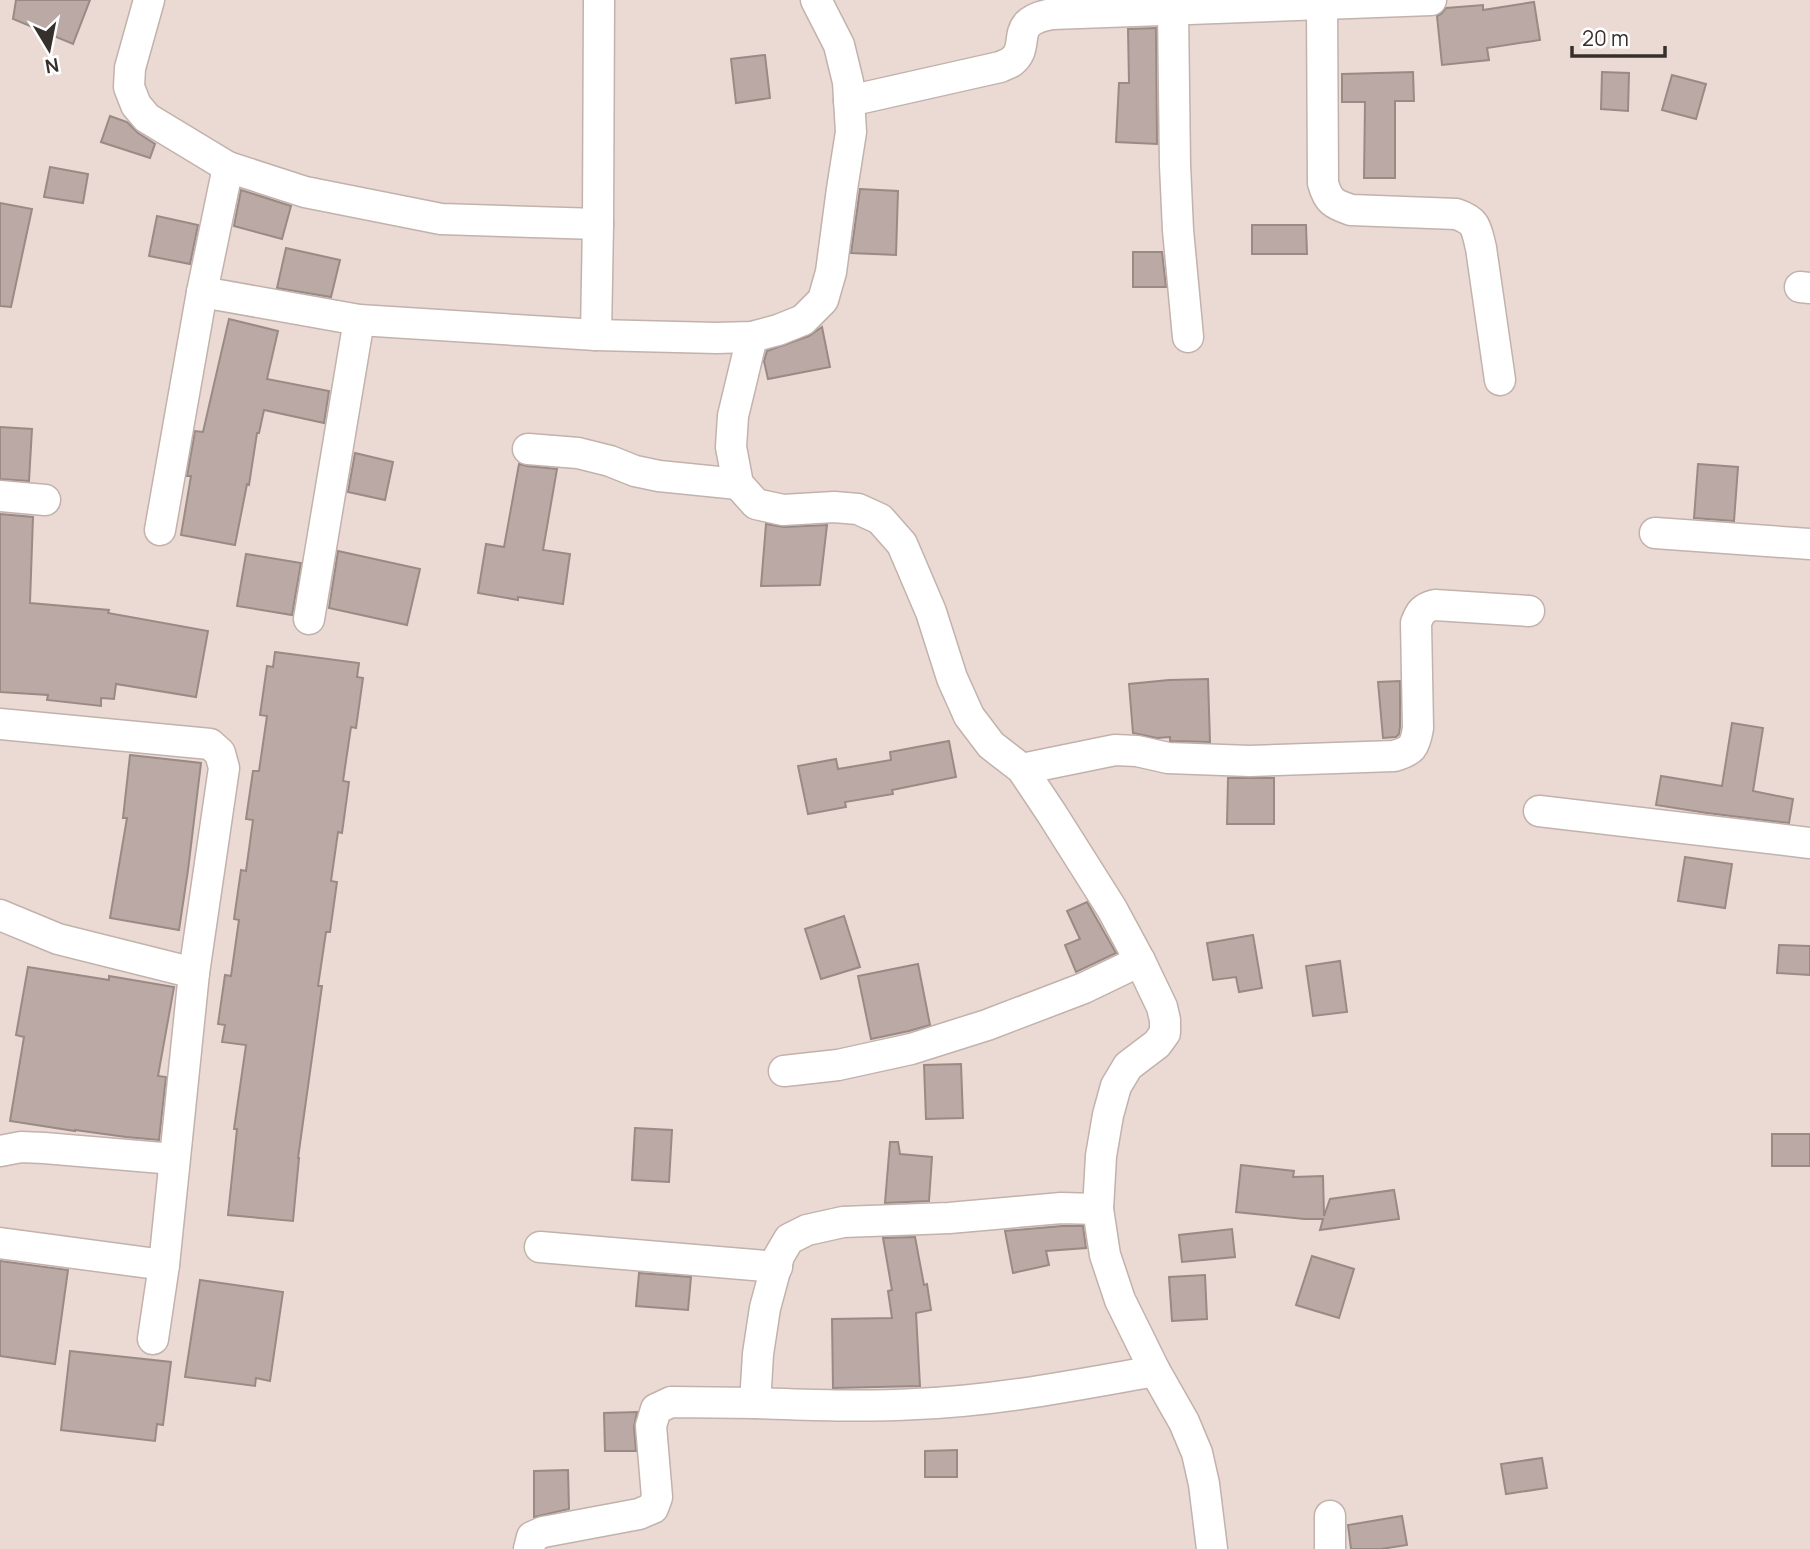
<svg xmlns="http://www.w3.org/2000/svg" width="1810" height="1549" font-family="Manrope,sans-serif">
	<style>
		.building { fill: #baa9a5; stroke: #9a8a85; stroke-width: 2 }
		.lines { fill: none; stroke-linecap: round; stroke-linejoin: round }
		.street-casing { stroke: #c2b2ab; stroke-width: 33 }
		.street { stroke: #fff; stroke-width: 30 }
	</style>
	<rect width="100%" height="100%" fill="#ebdad3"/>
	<!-- building -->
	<g class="building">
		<path d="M 16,0 L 90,0 L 73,44 L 13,19 Z"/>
		<path d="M 1534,2 L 1540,40 L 1487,48 L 1489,60 L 1442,65 L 1437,16 L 1441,14 L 1446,8 L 1483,5 L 1483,10 Z"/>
		<path d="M 1156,28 L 1157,144 L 1116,142 L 1119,83 L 1129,83 L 1128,29 Z"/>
		<path d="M 765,55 L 770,98 L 736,103 L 731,59 Z"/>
		<path d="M 1413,72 L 1414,101 L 1395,101 L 1395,178 L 1364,178 L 1365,102 L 1342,102 L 1342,74 Z"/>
		<path d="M 1602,72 L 1629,73 L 1628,111 L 1601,109 Z"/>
		<path d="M 1672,75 L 1706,84 L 1696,119 L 1662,110 Z"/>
		<path d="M 110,116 L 127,122 L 138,133 L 155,144 L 150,158 L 101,142 Z"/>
		<path d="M 50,167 L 88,174 L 83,203 L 44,197 Z"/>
		<path d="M 860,189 L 898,191 L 896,255 L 851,253 Z"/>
		<path d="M 241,190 L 291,206 L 282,239 L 234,226 Z"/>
		<path d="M 0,203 L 32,209 L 11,307 L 0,306 Z"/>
		<path d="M 157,216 L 198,225 L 190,264 L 149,256 Z"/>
		<path d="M 1252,225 L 1306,225 L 1307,254 L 1252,254 Z"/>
		<path d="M 286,248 L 340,260 L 331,297 L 277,288 Z"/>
		<path d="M 1133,252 L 1162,252 L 1166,287 L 1133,287 Z"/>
		<path d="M 229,319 L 278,331 L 267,379 L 329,391 L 324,423 L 264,410 L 259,433 L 257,433 L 249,485 L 247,484 L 235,545 L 181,535 L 191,476 L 187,476 L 195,431 L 203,432 Z"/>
		<path d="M 822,327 L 830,367 L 768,379 L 764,361 L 767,351 L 809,336 Z"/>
		<path d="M 0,427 L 32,429 L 29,481 L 0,479 Z"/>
		<path d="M 355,453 L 393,462 L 385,500 L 348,492 Z"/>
		<path d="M 519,464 L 527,466 L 557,469 L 543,550 L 570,554 L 563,604 L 518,597 L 518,600 L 478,593 L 486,544 L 504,547 Z"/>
		<path d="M 1698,464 L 1738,467 L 1734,521 L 1694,518 Z"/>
		<path d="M 0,514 L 33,517 L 30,603 L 109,610 L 108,613 L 208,631 L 196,697 L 116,684 L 114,699 L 101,698 L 101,706 L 47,700 L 48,695 L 0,692 Z"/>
		<path d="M 766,524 L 784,527 L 827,525 L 820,585 L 761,586 Z"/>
		<path d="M 338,551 L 420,569 L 407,625 L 329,608 Z"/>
		<path d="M 246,554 L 301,563 L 292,615 L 237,606 Z"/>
		<path d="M 275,652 L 359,663 L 357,677 L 363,678 L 356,728 L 351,727 L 343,781 L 349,782 L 342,833 L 338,832 L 331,881 L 337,882 L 330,932 L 326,932 L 318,986 L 322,986 L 298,1158 L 299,1158 L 293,1221 L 228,1215 L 237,1129 L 234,1129 L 246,1045 L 222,1042 L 225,1025 L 218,1024 L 225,975 L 231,976 L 239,920 L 234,919 L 241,870 L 246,871 L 253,820 L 246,819 L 253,771 L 259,771 L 267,716 L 260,715 L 267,666 L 273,667 Z"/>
		<path d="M 1208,679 L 1210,742 L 1170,741 L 1170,737 L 1157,738 L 1133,733 L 1129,684 L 1169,680 Z"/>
		<path d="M 1400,681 L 1400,727 L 1399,734 L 1396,737 L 1383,738 L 1378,682 Z"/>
		<path d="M 1732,723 L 1763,728 L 1753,791 L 1793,799 L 1789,823 L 1707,813 L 1656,805 L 1661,776 L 1722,786 Z"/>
		<path d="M 949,741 L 956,777 L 892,790 L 893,794 L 845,802 L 846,807 L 808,814 L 798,766 L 836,759 L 838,769 L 891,760 L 890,752 Z"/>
		<path d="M 130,755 L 201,763 L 188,870 L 179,930 L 110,918 L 127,818 L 123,818 Z"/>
		<path d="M 1228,778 L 1274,778 L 1274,824 L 1227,824 Z"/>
		<path d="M 1685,857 L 1732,864 L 1725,908 L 1678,901 Z"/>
		<path d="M 1087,902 L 1116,953 L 1076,972 L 1065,945 L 1080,939 L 1067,911 Z"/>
		<path d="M 844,916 L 860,967 L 821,979 L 805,929 Z"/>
		<path d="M 1253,935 L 1262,988 L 1239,992 L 1236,977 L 1213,980 L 1207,943 Z"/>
		<path d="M 1779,945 L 1810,946 L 1810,975 L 1777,973 Z"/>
		<path d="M 1340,961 L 1347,1012 L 1313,1016 L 1306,966 Z"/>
		<path d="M 918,964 L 930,1025 L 909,1031 L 871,1039 L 858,976 Z"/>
		<path d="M 28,967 L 109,980 L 109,976 L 174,987 L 158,1076 L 166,1077 L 159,1140 L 126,1137 L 75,1130 L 75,1131 L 10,1121 L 24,1037 L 16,1035 Z"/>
		<path d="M 961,1064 L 963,1118 L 926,1119 L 924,1065 Z"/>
		<path d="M 635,1128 L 672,1130 L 669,1182 L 632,1180 Z"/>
		<rect x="1772" y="1134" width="38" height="32"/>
		<path d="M 890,1142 L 898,1142 L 900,1154 L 932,1157 L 929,1201 L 885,1203 Z"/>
		<path d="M 1241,1165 L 1294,1171 L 1293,1177 L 1323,1176 L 1324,1216 L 1330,1199 L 1394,1190 L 1399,1219 L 1320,1230 L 1323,1219 L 1304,1219 L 1236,1212 Z"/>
		<path d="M 1062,1226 L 1083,1226 L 1086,1248 L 1046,1251 L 1049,1265 L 1013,1273 L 1005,1231 Z"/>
		<path d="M 1232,1229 L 1235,1257 L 1182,1262 L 1179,1235 Z"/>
		<path d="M 915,1237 L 924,1285 L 927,1284 L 931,1310 L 916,1313 L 920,1386 L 833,1388 L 832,1319 L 892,1318 L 888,1291 L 892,1290 L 883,1238 Z"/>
		<path d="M 1312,1256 L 1354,1269 L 1339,1318 L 1296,1305 Z"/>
		<path d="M 0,1261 L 68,1270 L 55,1364 L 0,1356 Z"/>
		<path d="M 639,1273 L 691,1277 L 688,1310 L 636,1306 Z"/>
		<path d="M 1205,1275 L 1207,1319 L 1172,1321 L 1169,1277 Z"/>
		<path d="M 200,1280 L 283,1292 L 270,1381 L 256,1378 L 255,1386 L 185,1377 Z"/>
		<path d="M 70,1351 L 171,1362 L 163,1425 L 157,1424 L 155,1441 L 61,1430 Z"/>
		<path d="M 637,1412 L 634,1427 L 636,1451 L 605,1451 L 604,1413 Z"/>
		<path d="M 957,1450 L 957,1477 L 925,1477 L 925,1451 Z"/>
		<path d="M 1542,1458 L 1547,1488 L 1506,1494 L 1501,1464 Z"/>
		<path d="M 568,1470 L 569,1509 L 534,1517 L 534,1471 Z"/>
		<path d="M 1402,1516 L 1407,1545 L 1381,1549 L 1351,1549 L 1348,1525 Z"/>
	</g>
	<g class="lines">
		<!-- street casing -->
		<g class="street-casing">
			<g id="street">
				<path d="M 149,0 L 130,68 L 129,87 L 136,105 L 147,118 L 228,167 L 305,192 L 441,219 L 598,224"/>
				<path d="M 1322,4 L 1323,183 C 1328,201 1333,204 1351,210 L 1456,214 C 1477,221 1476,228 1481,248 L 1500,380"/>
				<path d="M 1173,10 L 1175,165 L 1178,230 L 1188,337"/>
				<path d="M 849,101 L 1000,67 C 1004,65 1008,64 1011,62 C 1033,46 1006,22 1052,14 L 1431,0"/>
				<path d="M 1800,287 L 1810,288"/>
				<path d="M 202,292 L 359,320 L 596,335 L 716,338 L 752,337 L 778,330 L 803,320 L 823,300 L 831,272 L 842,189 L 851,132 L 848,82 L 839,45 L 816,0"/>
				<path d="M 596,335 L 598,224 L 599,0"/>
				<path d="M 752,337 L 733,416 L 731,447 L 738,484 L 756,504 L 783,510 L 834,507 L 858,509 L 880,519 L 902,544 L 931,612 L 952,678 L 969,716 L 991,745 L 1022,769 L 1052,814 L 1112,909 L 1140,961 L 1162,1007 L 1165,1020 L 1165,1033 L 1157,1044 L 1128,1066 L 1116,1086 L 1108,1115 L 1101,1156 L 1098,1209 L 1105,1255 L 1120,1300 L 1155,1371 L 1184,1422 L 1197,1453 L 1204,1484 L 1212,1549"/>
				<path d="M 528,449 L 578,453 L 610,461 L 635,471 L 659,476 L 738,484"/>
				<path d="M 0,496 L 45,500"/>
				<path d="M 160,530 L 202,292 L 228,167"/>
				<path d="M 1655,533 L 1810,544"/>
				<path d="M 309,619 L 359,320"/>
				<path d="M 0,724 L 210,744 L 220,753 L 224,768 L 194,973 L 164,1265 L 153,1339"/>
				<path d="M 1022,769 L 1115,750 L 1137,751 L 1168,758 L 1250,761 L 1394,756 C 1412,751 1415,747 1418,728 L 1416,623 C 1420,612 1423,608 1435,605 L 1529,611"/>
				<path d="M 1539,811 L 1810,843"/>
				<path d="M 0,915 L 58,939 L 194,973"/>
				<path d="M 784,1071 L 838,1065 L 911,1049 L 987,1025 L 1084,988 L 1140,961"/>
				<path d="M 0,1151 L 21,1147 L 44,1148 L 174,1159"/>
				<path d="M 0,1243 L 164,1265"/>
				<path d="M 540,1247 L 777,1267"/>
				<path d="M 755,1403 C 809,1405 862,1407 916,1404 C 996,1401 1076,1385 1155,1371"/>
				<path d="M 1330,1516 L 1330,1549"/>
				<path d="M 529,1549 L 532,1537 L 543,1532 L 639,1514 L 653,1508 L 657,1497 L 651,1426 L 656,1409 L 671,1402 L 755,1403 L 758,1354 L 765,1308 L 779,1256 L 789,1239 L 807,1230 L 843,1222 L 949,1218 L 1061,1208 L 1098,1209"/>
			</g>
		</g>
		<!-- street -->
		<use href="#street" class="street"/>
	</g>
	<!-- north arrow -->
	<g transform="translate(49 49) rotate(170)" stroke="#ffffff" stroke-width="5" paint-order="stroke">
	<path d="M0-5L12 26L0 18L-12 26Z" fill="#36302d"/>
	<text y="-10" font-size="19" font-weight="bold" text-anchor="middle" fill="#36302d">N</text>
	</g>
	<!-- scale -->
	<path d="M1572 46v10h93v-10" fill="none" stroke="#36302d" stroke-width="3.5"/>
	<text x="1582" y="46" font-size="21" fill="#36302d" stroke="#ffffff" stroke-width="5" paint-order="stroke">20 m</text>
</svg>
